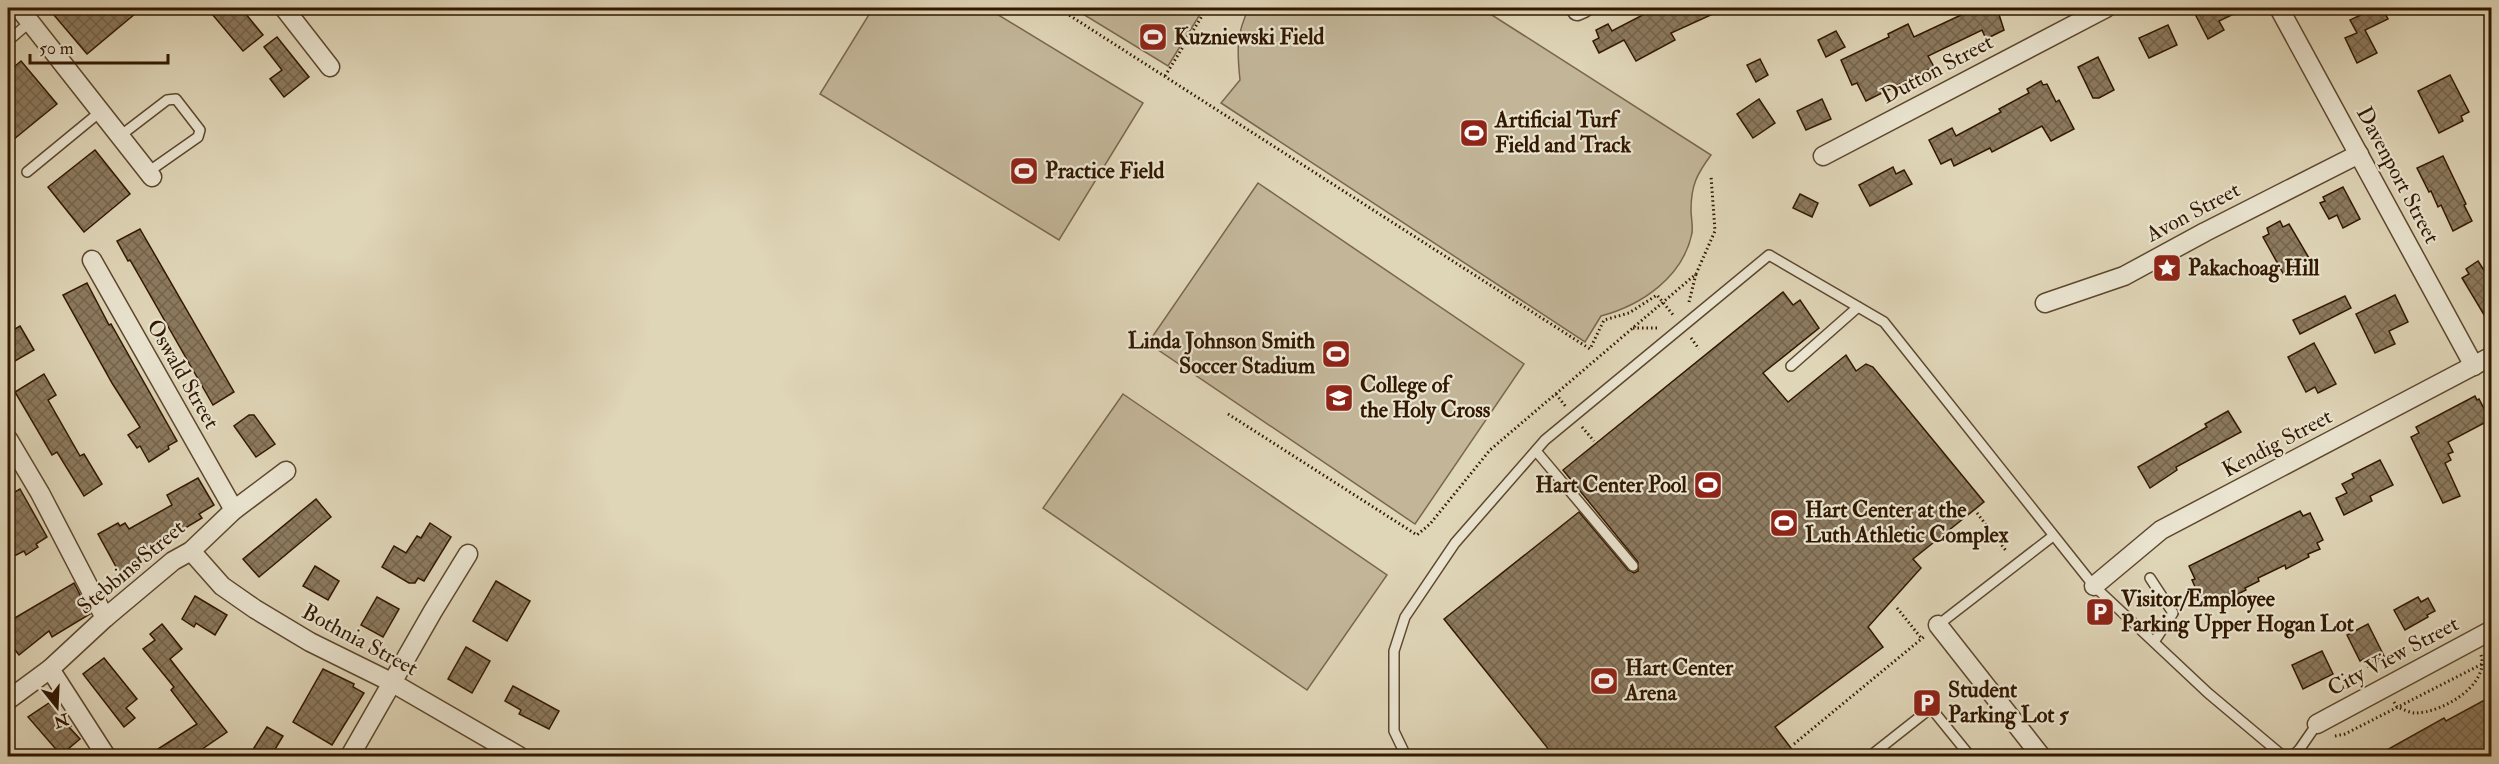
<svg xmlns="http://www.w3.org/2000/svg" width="2499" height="764" font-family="'IM FELL Double Pica',serif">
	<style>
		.pitch { fill: #c2b598; stroke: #7a664c; stroke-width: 1.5 }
		.building { fill: url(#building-cross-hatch); stroke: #321800; stroke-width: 1.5 }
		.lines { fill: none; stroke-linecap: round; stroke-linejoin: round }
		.lane-casing { stroke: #5d472e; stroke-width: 12 }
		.street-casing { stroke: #5d472e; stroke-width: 21 }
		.path { stroke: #321800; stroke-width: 3; stroke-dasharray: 1.5 3; stroke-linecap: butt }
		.lane { stroke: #eae4d0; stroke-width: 9 }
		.street { stroke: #eae4d0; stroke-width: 18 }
		.labels { text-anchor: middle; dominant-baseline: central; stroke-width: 4.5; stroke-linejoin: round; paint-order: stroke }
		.poi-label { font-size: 22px; font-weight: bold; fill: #321800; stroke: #eae4d0; text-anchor: start }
		.street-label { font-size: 22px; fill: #321800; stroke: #eae4d0 }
	</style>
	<defs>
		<pattern id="building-cross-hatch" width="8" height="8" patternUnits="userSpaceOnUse" patternTransform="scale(1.5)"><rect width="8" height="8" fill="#8c7a5f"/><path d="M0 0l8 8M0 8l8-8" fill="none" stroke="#73634c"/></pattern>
	</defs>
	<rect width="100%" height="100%" fill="#dfd5b7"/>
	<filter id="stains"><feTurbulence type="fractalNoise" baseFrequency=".00333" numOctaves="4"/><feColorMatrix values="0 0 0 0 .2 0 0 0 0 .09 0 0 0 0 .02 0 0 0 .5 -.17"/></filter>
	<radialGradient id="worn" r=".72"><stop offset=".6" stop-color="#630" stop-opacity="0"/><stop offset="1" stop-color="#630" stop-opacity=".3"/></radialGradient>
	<!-- pitch -->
	<g class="pitch">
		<path d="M 873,8 L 987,8 L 1143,103 L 1059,240 L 820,94 Z"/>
		<path d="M 1073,8 L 1204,8 L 1168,66 Z"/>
		<path d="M 1249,8 L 1481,8 L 1711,155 C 1697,174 1691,185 1691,210 C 1691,217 1693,225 1692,233 C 1683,277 1642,305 1601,316 L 1585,342 L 1221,103 L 1240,80 C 1237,51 1236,34 1249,8 Z"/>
		<path d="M 1258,183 L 1524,364 L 1415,524 L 1148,343 Z"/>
		<path d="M 1123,394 L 1387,575 L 1307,690 L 1043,508 Z"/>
	</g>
	<!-- building -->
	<g class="building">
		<path d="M 48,8 L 142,8 L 87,54 Z"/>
		<path d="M 207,8 L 238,8 L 243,14 L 245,13 L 263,35 L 243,51 Z"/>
		<path d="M 1656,8 L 1726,8 L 1671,33 L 1675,40 L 1636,61 L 1624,40 L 1599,53 L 1593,41 L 1599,38 L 1596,30 L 1608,24 L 1612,31 Z"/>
		<path d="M 1976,8 L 1997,8 L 2004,30 L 1986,39 L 1982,30 L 1928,56 L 1934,67 L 1866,101 L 1857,83 L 1852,85 L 1841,60 L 1889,37 L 1888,34 L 1908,24 L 1914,37 Z"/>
		<path d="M 2192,8 L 2246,8 L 2219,21 L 2224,30 L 2208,39 Z"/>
		<path d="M 2375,8 L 2382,8 L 2388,19 L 2365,30 L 2377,53 L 2357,63 L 2345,38 L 2357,33 L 2350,20 Z"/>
		<path d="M 2168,25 L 2177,45 L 2149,58 L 2139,38 Z"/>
		<path d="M 1836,31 L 1845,47 L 1826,57 L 1818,40 Z"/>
		<path d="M 277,37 L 309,77 L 284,97 L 270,79 L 282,70 L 264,47 Z"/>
		<path d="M 2098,57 L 2114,90 L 2099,98 L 2093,98 L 2078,67 Z"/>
		<path d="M 1760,59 L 1768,75 L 1756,82 L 1747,65 Z"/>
		<path d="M 21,61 L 57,104 L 8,144 L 8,72 Z"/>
		<path d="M 2450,75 L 2469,112 L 2461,116 L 2463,121 L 2439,133 L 2418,91 Z"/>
		<path d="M 2041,81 L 2043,85 L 2047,84 L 2056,102 L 2059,100 L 2074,129 L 2051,141 L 2042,126 L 1992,152 L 1990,148 L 1954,166 L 1951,159 L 1941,164 L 1929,140 L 1952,128 L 1956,136 L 2001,112 L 1999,109 L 2029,93 L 2027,89 Z"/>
		<path d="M 1759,99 L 1775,123 L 1753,138 L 1737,114 Z"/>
		<path d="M 1822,99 L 1831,119 L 1806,130 L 1797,111 Z"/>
		<path d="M 95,150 L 130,194 L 84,232 L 48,187 Z"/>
		<path d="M 2443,156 L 2466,204 L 2464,205 L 2472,221 L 2453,231 L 2441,205 L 2438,207 L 2431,191 L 2429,192 L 2417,168 Z"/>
		<path d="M 1893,167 L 1896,174 L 1904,170 L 1912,184 L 1870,206 L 1859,185 Z"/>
		<path d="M 2343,187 L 2360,219 L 2343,228 L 2337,215 L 2329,219 L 2320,203 L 2325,201 L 2323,197 Z"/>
		<path d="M 1800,194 L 1818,203 L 1812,217 L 1793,208 Z"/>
		<path d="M 2280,221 L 2283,227 L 2289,224 L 2309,258 L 2306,259 L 2308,264 L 2284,275 L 2263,237 L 2269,234 L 2267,228 Z"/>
		<path d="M 140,229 L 234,392 L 213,405 L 130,260 L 128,261 L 117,241 Z"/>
		<path d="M 2478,261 L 2492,283 L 2492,328 L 2462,278 L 2469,274 L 2466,269 Z"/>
		<path d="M 87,283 L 109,325 L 111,324 L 177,441 L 168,446 L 169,449 L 149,462 L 140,446 L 137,448 L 128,435 L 140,427 L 112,383 L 63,295 Z"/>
		<path d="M 1783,292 L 1793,305 L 1800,300 L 1819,328 L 1763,373 L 1788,402 L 1846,355 L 1856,371 L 1866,364 L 1873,367 L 1984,502 L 1913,559 L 1921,568 L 1868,627 L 1883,647 L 1775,727 L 1797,756 L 1554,756 L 1444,619 L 1579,512 L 1628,570 L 1634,573 L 1638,571 L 1638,562 L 1563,470 Z"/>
		<path d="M 2395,295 L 2408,322 L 2389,331 L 2395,344 L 2375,353 L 2356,314 Z"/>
		<path d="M 2345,296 L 2351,308 L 2300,334 L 2293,320 Z"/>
		<path d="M 20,326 L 34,350 L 8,365 L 8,333 Z"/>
		<path d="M 2314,343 L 2336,384 L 2318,393 L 2315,387 L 2306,392 L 2288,357 Z"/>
		<path d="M 44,374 L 56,395 L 48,400 L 80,456 L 84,454 L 102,484 L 84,496 L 57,452 L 52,455 L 15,392 Z"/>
		<path d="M 2475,396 L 2477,400 L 2479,399 L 2490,420 L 2448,442 L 2453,452 L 2448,454 L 2451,460 L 2445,463 L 2460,496 L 2443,503 L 2411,437 L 2419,433 L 2416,427 Z"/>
		<path d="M 2228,411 L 2241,432 L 2176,467 L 2177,470 L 2150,488 L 2138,467 L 2207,427 L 2205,424 Z"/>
		<path d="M 249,415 L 254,415 L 275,444 L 256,457 L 234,426 Z"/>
		<path d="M 2380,460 L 2393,485 L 2370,496 L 2372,501 L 2344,515 L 2336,498 L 2347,493 L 2342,484 L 2354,478 L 2352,474 Z"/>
		<path d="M 198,478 L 214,505 L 199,514 L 202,518 L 140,555 L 138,558 L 141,562 L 120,574 L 98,534 L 118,523 L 120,526 L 125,523 L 129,529 L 172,505 L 167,495 Z"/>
		<path d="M 20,489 L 47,537 L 36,544 L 38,547 L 26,555 L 24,551 L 8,559 L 8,496 Z"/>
		<path d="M 316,499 L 331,517 L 259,577 L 243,559 Z"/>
		<path d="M 2300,511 L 2303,516 L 2310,513 L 2323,540 L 2317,543 L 2320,549 L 2308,554 L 2309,557 L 2286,569 L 2285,565 L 2258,578 L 2259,581 L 2245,588 L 2246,590 L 2211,608 L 2205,596 L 2200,598 L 2192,580 L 2195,579 L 2189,566 Z"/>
		<path d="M 430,523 L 451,537 L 424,581 L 418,578 L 415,583 L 409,583 L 382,567 L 394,546 L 406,553 L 417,536 L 421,538 Z"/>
		<path d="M 315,566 L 339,581 L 328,600 L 303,586 Z"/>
		<path d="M 496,581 L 530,601 L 507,641 L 473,621 Z"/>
		<path d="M 74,583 L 90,614 L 52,637 L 49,631 L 19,655 L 8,641 L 8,622 Z"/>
		<path d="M 195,596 L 227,615 L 215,635 L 196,623 L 194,627 L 182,619 Z"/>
		<path d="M 377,597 L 399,609 L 383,637 L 361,625 Z"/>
		<path d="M 2418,597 L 2421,602 L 2428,598 L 2435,611 L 2427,615 L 2428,617 L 2405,630 L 2394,610 Z"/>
		<path d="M 162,624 L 182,649 L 170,659 L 227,732 L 192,756 L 147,756 L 197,724 L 171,690 L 174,687 L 143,649 L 155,640 L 150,634 Z"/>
		<path d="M 2368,624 L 2385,658 L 2368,667 L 2364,659 L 2360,661 L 2347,635 Z"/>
		<path d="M 466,647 L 490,661 L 472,693 L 448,679 Z"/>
		<path d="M 2322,651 L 2333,674 L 2303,689 L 2292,665 Z"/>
		<path d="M 104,658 L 137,699 L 126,708 L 135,718 L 124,727 L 83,674 Z"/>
		<path d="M 323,669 L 354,684 L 353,687 L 364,693 L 332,745 L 293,722 Z"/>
		<path d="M 513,686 L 559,711 L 549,729 L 519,714 L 521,710 L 505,701 Z"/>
		<path d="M 2492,696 L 2492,756 L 2376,756 L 2444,718 L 2446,721 Z"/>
		<path d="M 49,703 L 71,726 L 69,727 L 80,739 L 61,755 L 28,717 Z"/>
		<path d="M 267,727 L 283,736 L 271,756 L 249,756 Z"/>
	</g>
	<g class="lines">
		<!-- lane casing -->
		<g class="lane-casing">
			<g id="lane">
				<path d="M 8,41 L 30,22"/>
				<path d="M 120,136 L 167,100 L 176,99 L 200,130 L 198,137 L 148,172"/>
				<path d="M 27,172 L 100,112"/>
				<path d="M 1791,366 L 1858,307"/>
				<path d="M 1536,451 L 1633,566"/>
				<path d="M 2150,578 L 2173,613 L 2154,642"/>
				<path d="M 1938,625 L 2053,536"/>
				<path d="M 2299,750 L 2317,724"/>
				<path d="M 1406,756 L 1394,731 L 1394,651 L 1405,617 L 1455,543 L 1545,440 L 1769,255 L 1884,322 L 2094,586 L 2208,693 L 2283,756"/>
				<path d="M 1875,756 L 1874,753 L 1931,708 L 1970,756"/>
				<path d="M 2292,756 L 2299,750 L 2306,756"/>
			</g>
		</g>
		<!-- street casing -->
		<g class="street-casing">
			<g id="street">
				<path d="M 19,8 L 152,177"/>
				<path d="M 284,8 L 330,67"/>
				<path d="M 2279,8 L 2474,366"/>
				<path d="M 1577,11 L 1584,8"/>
				<path d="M 1823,156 L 2106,8"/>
				<path d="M 92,260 L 234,510"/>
				<path d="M 2045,303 L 2124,276 L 2205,232 L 2359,154"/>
				<path d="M 8,439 L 40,493 L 105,618"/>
				<path d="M 191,551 L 222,586 L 255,609 L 310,642 L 391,682 L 519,756"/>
				<path d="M 2094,586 L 2161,530 L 2492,356"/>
				<path d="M 1938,625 L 2041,756"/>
				<path d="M 50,669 L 106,756"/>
				<path d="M 8,700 L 50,669 L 105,618 L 173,561 L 191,551 L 234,510 L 286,471"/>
				<path d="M 2317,724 L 2492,630"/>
				<path d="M 350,756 L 433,611 L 468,554"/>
			</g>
		</g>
		<!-- path -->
		<g class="path">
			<path d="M 1058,8 L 1590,349 L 1604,320 L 1629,313 L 1657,295 L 1674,316"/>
			<path d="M 1165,76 L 1207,8"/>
			<path d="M 1689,302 L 1696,274"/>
			<path d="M 1633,328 L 1660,328"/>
			<path d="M 1691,338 L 1699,349"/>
			<path d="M 1556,394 L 1566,407"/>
			<path d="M 1228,414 L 1417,535 L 1430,524 L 1490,450 L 1696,274 L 1715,231 L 1711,176"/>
			<path d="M 1582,427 L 1594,441"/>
			<path d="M 1977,513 L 2007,552"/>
			<path d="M 1897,608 L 1922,639"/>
			<path d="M 2394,702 L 2397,707 C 2403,709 2410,713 2415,713 C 2442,713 2490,685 2481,655"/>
			<path d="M 2335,736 L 2345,734 L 2492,659"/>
			<path d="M 1794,744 L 1925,636"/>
		</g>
		<!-- lane -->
		<use href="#lane" class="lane"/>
		<!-- street -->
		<use href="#street" class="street"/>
	</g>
	<!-- icons -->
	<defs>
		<g id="stadium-square" transform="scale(1.5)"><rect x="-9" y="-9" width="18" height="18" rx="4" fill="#8f2418" stroke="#eae4d0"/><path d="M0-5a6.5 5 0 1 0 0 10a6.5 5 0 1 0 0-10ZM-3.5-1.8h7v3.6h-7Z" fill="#fff"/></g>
		<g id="sight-square" transform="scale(1.5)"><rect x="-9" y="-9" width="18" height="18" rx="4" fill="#8f2418" stroke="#eae4d0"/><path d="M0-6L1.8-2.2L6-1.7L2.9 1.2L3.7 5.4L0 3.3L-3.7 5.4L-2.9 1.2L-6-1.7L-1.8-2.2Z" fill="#fff"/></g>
		<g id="university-square" transform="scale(1.5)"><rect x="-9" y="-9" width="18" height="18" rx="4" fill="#8f2418" stroke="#eae4d0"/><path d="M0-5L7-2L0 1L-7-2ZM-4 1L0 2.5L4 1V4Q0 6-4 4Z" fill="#fff"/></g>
		<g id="parking-square" transform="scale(1.5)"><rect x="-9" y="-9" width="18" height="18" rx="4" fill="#8f2418" stroke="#eae4d0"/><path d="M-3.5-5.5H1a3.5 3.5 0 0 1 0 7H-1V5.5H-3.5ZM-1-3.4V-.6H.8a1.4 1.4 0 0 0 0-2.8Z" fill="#fff"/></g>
	</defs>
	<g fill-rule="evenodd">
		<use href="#stadium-square" x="1153" y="37"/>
		<use href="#stadium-square" x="1474" y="133"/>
		<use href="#stadium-square" x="1024" y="171"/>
		<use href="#sight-square" x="2167" y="268"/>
		<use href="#stadium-square" x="1336" y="354"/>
		<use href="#university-square" x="1339" y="398"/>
		<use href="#stadium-square" x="1708" y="485"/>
		<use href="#stadium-square" x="1784" y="523"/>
		<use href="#parking-square" x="2100" y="612"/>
		<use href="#stadium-square" x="1604" y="681"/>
		<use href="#parking-square" x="1927" y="703"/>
	</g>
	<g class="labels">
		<!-- poi labels -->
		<g class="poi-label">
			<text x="1174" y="37">Kuzniewski Field</text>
			<text x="1495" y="120">Artificial Turf<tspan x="1495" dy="25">Field and Track</tspan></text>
			<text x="1045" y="171">Practice Field</text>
			<text x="2188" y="268">Pakachoag Hill</text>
			<text x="1315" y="341" text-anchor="end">Linda Johnson Smith<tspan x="1315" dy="25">Soccer Stadium</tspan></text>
			<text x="1360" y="385">College of<tspan x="1360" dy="25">the Holy Cross</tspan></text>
			<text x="1687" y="485" text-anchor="end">Hart Center Pool</text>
			<text x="1805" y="510">Hart Center at the<tspan x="1805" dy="25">Luth Athletic Complex</tspan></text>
			<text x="2121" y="599">Visitor/Employee<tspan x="2121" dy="25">Parking Upper Hogan Lot</tspan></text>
			<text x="1625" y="668">Hart Center<tspan x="1625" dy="25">Arena</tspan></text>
			<text x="1948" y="690">Student<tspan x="1948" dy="25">Parking Lot 5</tspan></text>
		</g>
		<!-- street labels -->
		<g class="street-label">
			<text transform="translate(1937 69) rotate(-28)">Dutton Street</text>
			<text transform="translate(2398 175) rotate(62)">Davenport Street</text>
			<text transform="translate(2193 212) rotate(-28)">Avon Street</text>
			<text transform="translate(183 374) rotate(60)">Oswald Street</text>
			<text transform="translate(2277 443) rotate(-28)">Kendig Street</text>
			<text transform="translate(131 567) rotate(-40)">Stebbins Street</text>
			<text transform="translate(360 640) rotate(28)">Bothnia Street</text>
			<text transform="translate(2393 656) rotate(-28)">City View Street</text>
		</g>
	</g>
	<!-- margin -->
	<rect width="2499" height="764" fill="none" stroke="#dfd5b7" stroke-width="30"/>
	<rect x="9" y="9" width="2481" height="746" fill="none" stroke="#321800" stroke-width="3"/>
	<rect x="15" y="15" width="2469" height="734" fill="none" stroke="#321800" stroke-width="1.5"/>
	<!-- north arrow -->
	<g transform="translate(57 707) rotate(162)" stroke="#eae4d0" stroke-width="4.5" paint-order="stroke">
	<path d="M0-4.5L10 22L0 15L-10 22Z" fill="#321800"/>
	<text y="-9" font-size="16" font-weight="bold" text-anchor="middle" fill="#321800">N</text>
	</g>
	<!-- scale -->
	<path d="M30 54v9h138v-9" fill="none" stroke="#321800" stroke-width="3"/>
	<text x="39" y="54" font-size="18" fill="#321800" stroke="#eae4d0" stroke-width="4.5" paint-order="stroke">50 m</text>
	<rect width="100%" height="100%" filter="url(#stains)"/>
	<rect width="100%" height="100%" fill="url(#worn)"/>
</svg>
